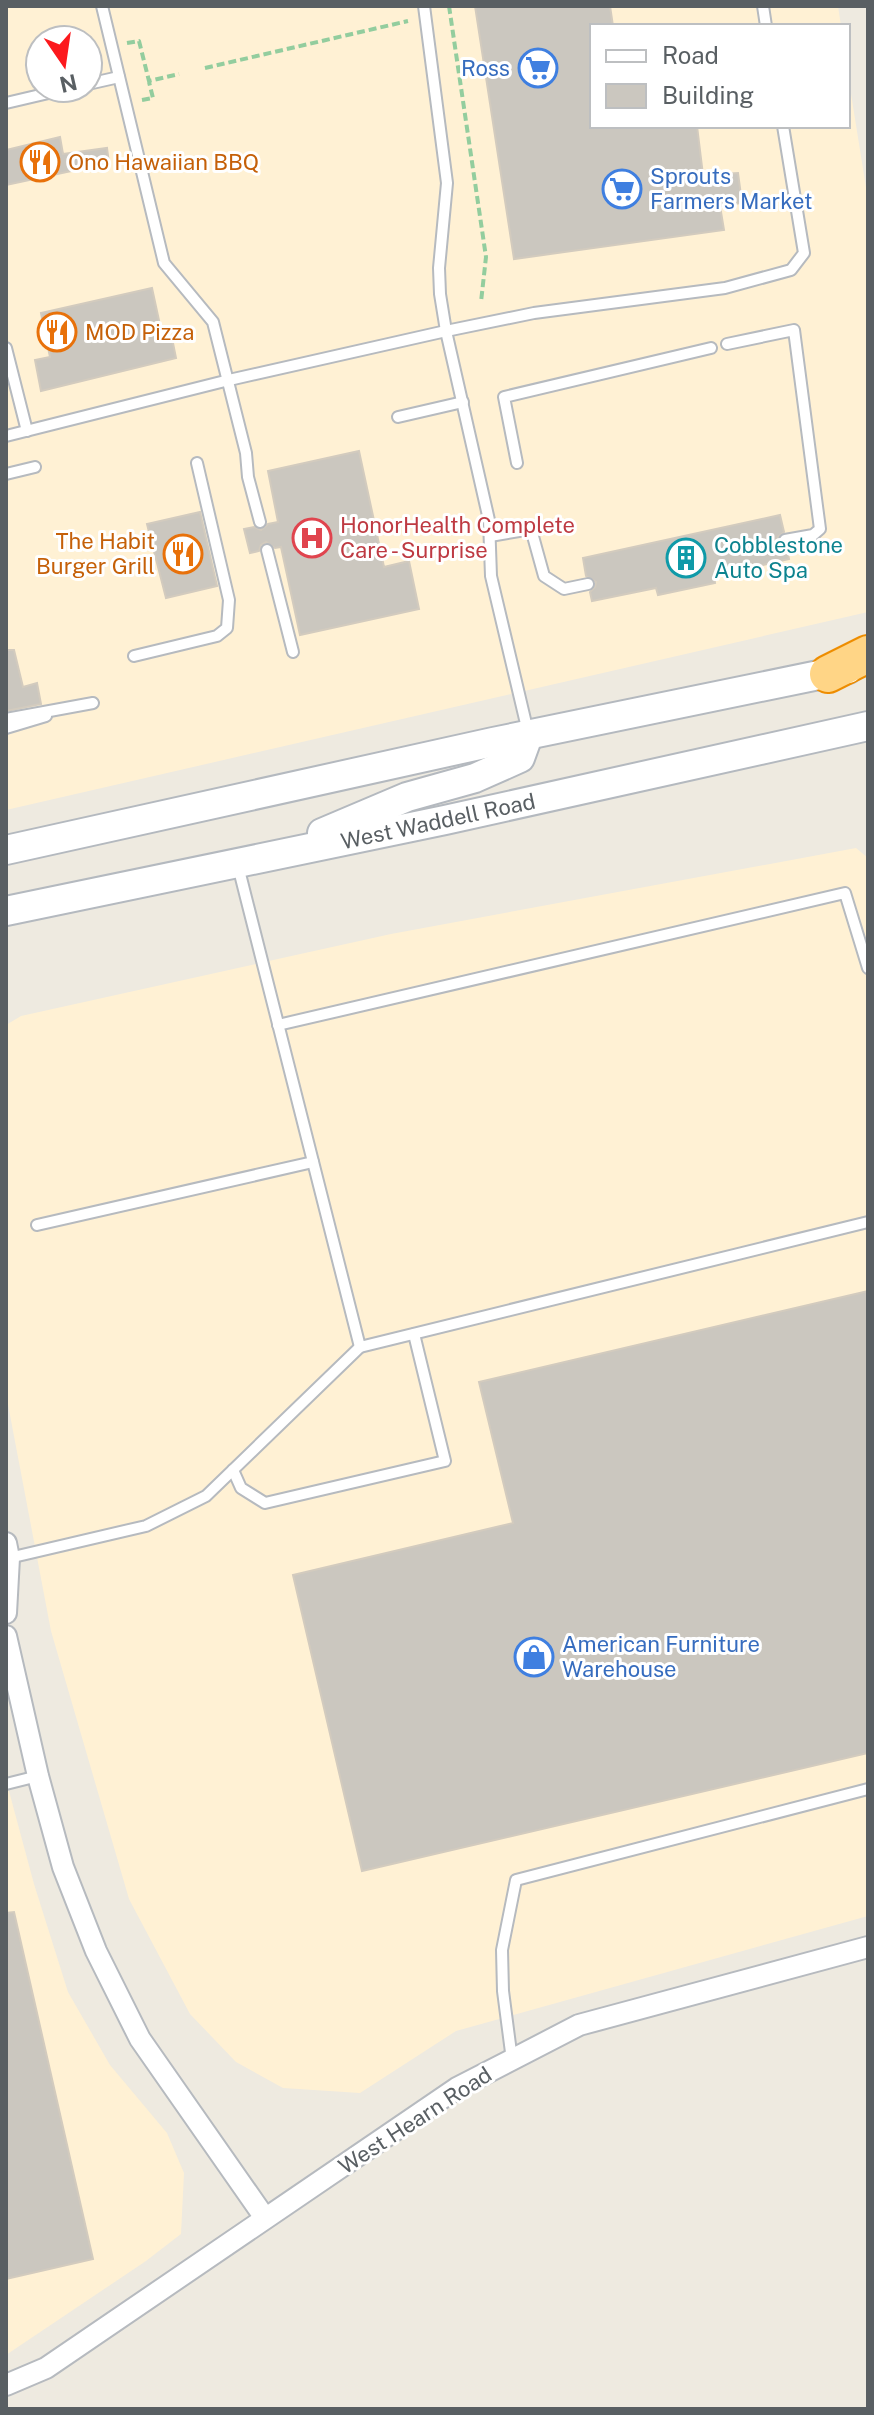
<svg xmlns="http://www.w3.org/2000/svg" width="874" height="2415" font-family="'Public Sans',sans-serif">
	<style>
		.commercial { fill: #fff1d4; fill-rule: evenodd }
		.building { fill: #cbc7bf; stroke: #d3cbbe; stroke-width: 2 }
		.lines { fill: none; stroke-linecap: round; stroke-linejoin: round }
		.service-casing { stroke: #b6babf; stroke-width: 14 }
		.minor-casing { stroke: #b6babf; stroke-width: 24 }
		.secondary-casing { stroke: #b4b9bf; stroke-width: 32 }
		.motorway-casing { stroke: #ee8d00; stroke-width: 40 }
		.path { stroke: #93cd9e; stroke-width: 4; stroke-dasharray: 8 4; stroke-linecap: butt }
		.service { stroke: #fff; stroke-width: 10 }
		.minor { stroke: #fff; stroke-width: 20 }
		.secondary { stroke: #fff; stroke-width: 28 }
		.motorway { stroke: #ffd586; stroke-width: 36 }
		.labels { text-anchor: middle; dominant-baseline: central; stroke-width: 6; stroke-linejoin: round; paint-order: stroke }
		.shop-label { font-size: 22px; fill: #366cbe; stroke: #fff; text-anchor: start }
		.food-label { font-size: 22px; fill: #c56008; stroke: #fff; text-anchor: start }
		.health-label { font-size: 22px; fill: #be3a42; stroke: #fff; text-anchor: start }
		.culture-label { font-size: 22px; fill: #0d838f; stroke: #fff; text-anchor: start }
		.street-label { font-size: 22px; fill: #595f63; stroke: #fff }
	</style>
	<rect width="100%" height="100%" fill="#eeeae0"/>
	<!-- commercial -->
	<g class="commercial">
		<path d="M 6,6 L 838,6 L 841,26 L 592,26 L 592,126 L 848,126 L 848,75 L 868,200 L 868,612 L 6,810 ZM 40,40 L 88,40 L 88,88 L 40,88 Z"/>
		<path d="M 856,848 L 868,858 L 868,1916 L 456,2031 L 360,2093 L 283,2088 L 236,2062 L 190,2014 L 129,1899 L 51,1631 L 6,1394 L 6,1025 L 21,1016 L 391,934 Z"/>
		<path d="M 6,1780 L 34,1884 L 68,1992 L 110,2065 L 167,2133 L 184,2173 L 181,2234 L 146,2261 L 6,2355 Z"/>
	</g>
	<!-- building -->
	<g class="building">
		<path d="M 475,6 L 610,6 L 613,26 L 592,26 L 592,126 L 697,126 L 703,175 L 738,173 L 742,203 L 720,206 L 724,230 L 514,259 Z"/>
		<path d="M 60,137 L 63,154 L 107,148 L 109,163 L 6,185 L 6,150 Z"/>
		<path d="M 152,288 L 163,339 L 172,338 L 176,358 L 41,391 L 35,360 L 50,357 L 41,313 Z"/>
		<path d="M 359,451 L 384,567 L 409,561 L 419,609 L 300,635 L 281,547 L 275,548 L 266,542 L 261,545 L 259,551 L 250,553 L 244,529 L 254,527 L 261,530 L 268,524 L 278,522 L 268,471 Z"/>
		<path d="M 200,512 L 217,586 L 166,598 L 147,524 Z"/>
		<path d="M 780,515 L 784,532 L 778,537 L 777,542 L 782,547 L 787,548 L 789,559 L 714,576 L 715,583 L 658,595 L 656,588 L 592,601 L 590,592 L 595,587 L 596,582 L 586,576 L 583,558 Z"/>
		<path d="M 6,650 L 14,650 L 23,687 L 37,683 L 41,704 L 6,711 Z"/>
		<path d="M 868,1291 L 868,1753 L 362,1871 L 293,1575 L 513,1523 L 479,1382 Z"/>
		<path d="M 14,1912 L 93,2259 L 6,2279 L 6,1913 Z"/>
	</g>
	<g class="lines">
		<!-- service casing -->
		<g class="service-casing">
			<g id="service">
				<path d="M 102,6 L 164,263 L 213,322 L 246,453 L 248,477 L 260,522"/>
				<path d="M 424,6 L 447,183 L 439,268 L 440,294 L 446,331 L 489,520 L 491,576 L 528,732"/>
				<path d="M 763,6 L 766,26"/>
				<path d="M 88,84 L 119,77"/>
				<path d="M 6,103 L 70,88"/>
				<path d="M 727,344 L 794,330 L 820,529 L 813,535 L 785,540"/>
				<path d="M 6,348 L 27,431"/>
				<path d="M 398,417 L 463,402"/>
				<path d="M 6,436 L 229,380 L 446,331 L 534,313 L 725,288 L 791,270 L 804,253 L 783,126"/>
				<path d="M 517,463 L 504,397 L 711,348"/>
				<path d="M 6,474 L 35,467"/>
				<path d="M 490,536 L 531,529 L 544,576 L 564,589 L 588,584"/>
				<path d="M 267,550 L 293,652"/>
				<path d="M 134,656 L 217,636 L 227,628 L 229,600 L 197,463"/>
				<path d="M 6,719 L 93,703"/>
				<path d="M 6,728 L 46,716"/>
				<path d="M 238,866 L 360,1347 L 868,1222"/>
				<path d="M 278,1025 L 845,893 L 868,968"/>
				<path d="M 37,1225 L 313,1162"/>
				<path d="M 233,1470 L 241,1488 L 265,1503 L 445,1461 L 414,1334"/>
				<path d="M 9,1558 L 146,1526 L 206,1496 L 360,1347"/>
				<path d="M 6,1784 L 38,1776"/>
				<path d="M 512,2060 L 503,1991 L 502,1950 L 516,1880 L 868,1789"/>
			</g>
		</g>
		<!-- minor casing -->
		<g class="minor-casing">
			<g id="minor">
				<path d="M 6,1543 L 9,1558 L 6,1613"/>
				<path d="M 6,1636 L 38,1776 L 63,1867 L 96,1951 L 140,2039 L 265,2218"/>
				<path d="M 6,2385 L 46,2368 L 457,2088 L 579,2025 L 868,1947"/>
			</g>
		</g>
		<!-- secondary casing -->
		<g class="secondary-casing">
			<g id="secondary">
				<path d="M 322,833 L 407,797 L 475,778 L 520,758 L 528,736"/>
				<path d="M 6,850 L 493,742 L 848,669"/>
				<path d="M 6,911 L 445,820 L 868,726"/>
			</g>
		</g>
		<!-- motorway casing -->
		<g class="motorway-casing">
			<path id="motorway" d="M 828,674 L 868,654"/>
		</g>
		<!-- path -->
		<g class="path">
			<path d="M 449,6 L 486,257 L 481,302"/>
			<path d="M 127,43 L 139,41 L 149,81 L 179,74"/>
			<path d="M 205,68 L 408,21"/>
			<path d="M 142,100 L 153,98 L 149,82"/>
		</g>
		<!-- service -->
		<use href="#service" class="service"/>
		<!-- minor -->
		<use href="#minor" class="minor"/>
		<!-- secondary -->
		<use href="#secondary" class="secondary"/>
		<!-- motorway -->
		<use href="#motorway" class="motorway"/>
	</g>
	<!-- icons -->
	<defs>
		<g id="supermarket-ring" transform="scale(2)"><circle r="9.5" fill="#fff" stroke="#3f7fe0" stroke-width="1.5"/><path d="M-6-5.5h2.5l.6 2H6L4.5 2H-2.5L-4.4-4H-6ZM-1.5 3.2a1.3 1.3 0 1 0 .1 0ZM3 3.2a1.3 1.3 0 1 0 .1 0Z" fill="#3f7fe0"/></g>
		<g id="restaurant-ring" transform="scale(2)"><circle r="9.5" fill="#fff" stroke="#e8710a" stroke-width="1.5"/><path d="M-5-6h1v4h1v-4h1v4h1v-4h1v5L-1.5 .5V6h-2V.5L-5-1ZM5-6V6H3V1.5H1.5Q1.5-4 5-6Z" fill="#e8710a"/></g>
		<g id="hospital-ring" transform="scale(2)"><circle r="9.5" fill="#fff" stroke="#e0444e" stroke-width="1.5"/><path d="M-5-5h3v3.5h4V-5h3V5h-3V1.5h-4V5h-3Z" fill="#e0444e"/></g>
		<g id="building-ring" transform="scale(2)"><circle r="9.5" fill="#fff" stroke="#0f9aa8" stroke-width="1.5"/><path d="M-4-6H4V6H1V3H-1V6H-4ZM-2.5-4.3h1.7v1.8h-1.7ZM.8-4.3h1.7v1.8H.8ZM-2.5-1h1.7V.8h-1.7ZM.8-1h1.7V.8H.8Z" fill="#0f9aa8"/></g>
		<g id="shop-ring" transform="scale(2)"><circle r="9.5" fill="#fff" stroke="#3f7fe0" stroke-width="1.5"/><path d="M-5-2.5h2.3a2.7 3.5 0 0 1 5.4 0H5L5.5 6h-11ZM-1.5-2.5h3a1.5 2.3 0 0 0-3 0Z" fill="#3f7fe0"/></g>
	</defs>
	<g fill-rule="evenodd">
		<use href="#supermarket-ring" x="538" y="68"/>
		<use href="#restaurant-ring" x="40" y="162"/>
		<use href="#supermarket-ring" x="622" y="189"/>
		<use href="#restaurant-ring" x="57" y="332"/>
		<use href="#hospital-ring" x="312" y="538"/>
		<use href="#restaurant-ring" x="183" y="554"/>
		<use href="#building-ring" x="686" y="558"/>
		<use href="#shop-ring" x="534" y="1657"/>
	</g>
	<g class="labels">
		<!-- shop labels -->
		<g class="shop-label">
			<text x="510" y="68" text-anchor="end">Ross</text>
			<text x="650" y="176">Sprouts<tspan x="650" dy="25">Farmers Market</tspan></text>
			<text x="562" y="1644">American Furniture<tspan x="562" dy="25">Warehouse</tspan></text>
		</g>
		<!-- food labels -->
		<g class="food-label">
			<text x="68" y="162">Ono Hawaiian BBQ</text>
			<text x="85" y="332">MOD Pizza</text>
			<text x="155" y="541" text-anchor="end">The Habit<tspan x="155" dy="25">Burger Grill</tspan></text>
		</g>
		<!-- health labels -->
		<g class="health-label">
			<text x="340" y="525">HonorHealth Complete<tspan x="340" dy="25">Care - Surprise</tspan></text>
		</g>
		<!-- culture labels -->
		<g class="culture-label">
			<text x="714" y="545">Cobblestone<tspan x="714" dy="25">Auto Spa</tspan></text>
		</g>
		<!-- street labels -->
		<g class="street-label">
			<text transform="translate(438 821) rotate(-12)">West Waddell Road</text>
			<text transform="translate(415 2120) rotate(-33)">West Hearn Road</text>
		</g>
	</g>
	<!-- border -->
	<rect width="874" height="2415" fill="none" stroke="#595f63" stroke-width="16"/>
	<!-- legend -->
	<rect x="590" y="24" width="260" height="104" fill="#ffffff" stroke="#bdbfc1" stroke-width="2"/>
	<rect x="606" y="50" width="40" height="12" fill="#ffffff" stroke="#bdbfc1" stroke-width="2"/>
	<text x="662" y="64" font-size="24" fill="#595f63">Road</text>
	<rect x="606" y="84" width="40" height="24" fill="#cbc7bf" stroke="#bdbfc1" stroke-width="2"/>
	<text x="662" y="104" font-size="24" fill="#595f63">Building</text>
	<!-- north arrow -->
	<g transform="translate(64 64) rotate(167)"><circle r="38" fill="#ffffff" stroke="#bdbfc1" stroke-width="2"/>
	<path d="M0-6L14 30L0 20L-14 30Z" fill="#fc191d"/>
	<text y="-12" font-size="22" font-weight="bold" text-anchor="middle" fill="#595f63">N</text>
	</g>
</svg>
